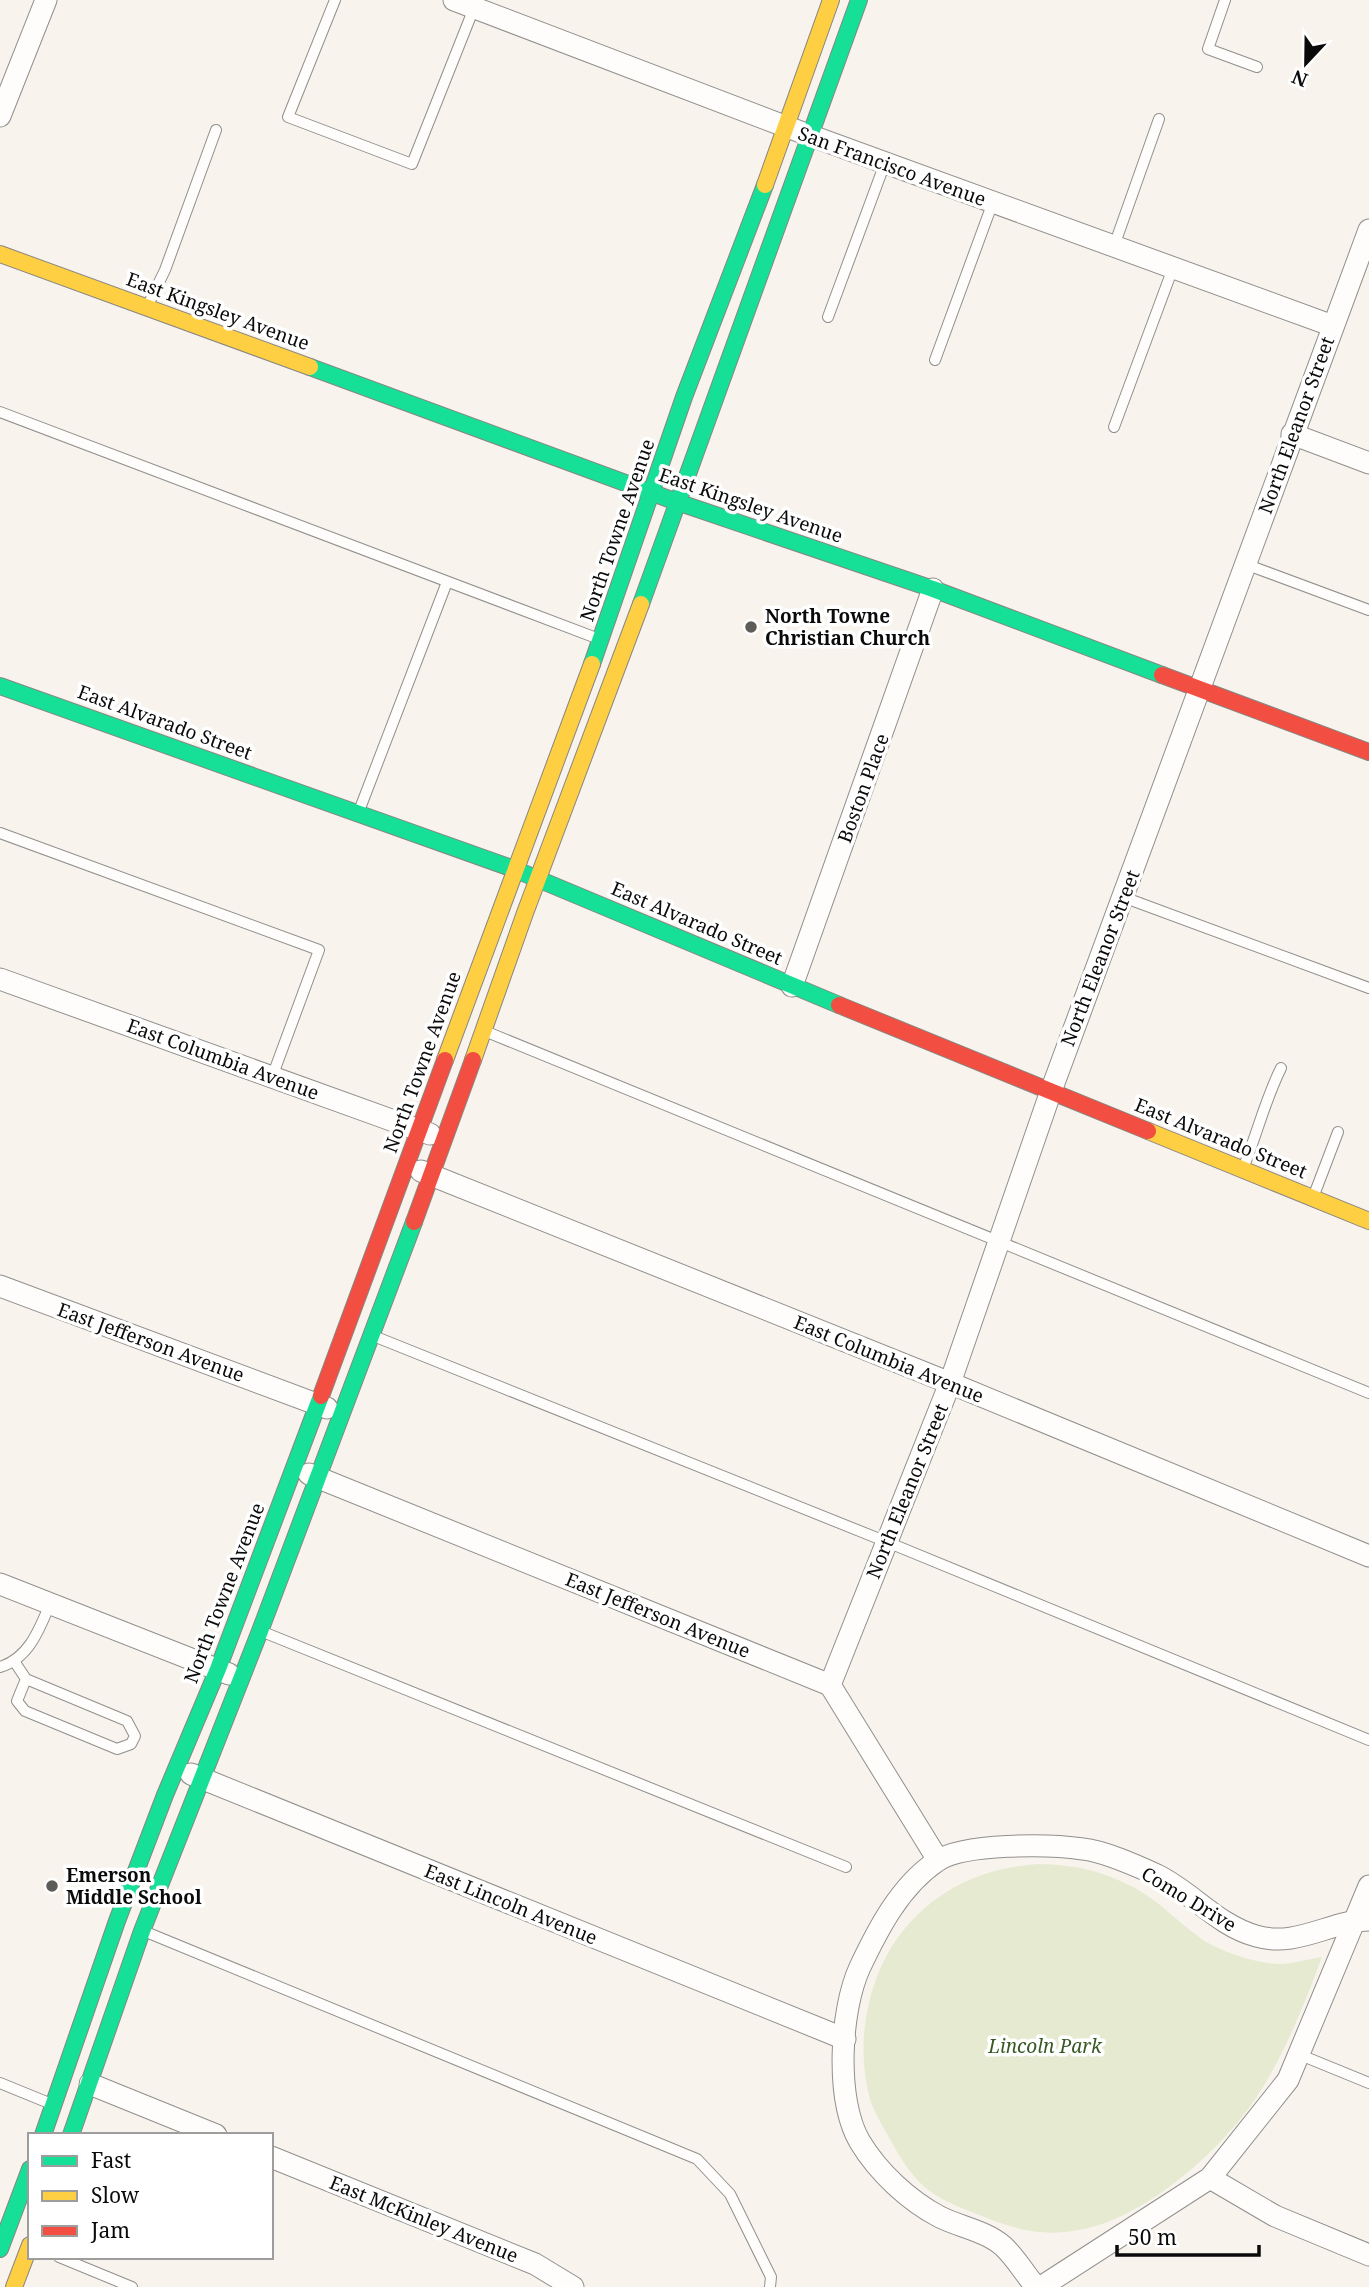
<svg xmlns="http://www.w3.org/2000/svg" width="1369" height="2287" font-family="'Noto Serif',serif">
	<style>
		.green { fill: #e5ead0 }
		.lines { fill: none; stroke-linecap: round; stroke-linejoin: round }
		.lane-casing { stroke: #918f8c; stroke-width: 12 }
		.street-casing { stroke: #918f8c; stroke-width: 23 }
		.fast-casing { stroke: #888683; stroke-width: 18 }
		.slow-casing { stroke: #888683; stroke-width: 18 }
		.jam-casing { stroke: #888683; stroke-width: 18 }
		.lane { stroke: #fefdfc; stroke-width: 10 }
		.street { stroke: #fefdfc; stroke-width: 21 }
		.fast { stroke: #16e098; stroke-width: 16 }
		.slow { stroke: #ffcf43; stroke-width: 16 }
		.jam { stroke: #f24e42; stroke-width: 16 }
		.poi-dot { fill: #5d5c59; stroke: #fff; stroke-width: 2.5 }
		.labels { text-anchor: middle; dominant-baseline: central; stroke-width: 7; stroke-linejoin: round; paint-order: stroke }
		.street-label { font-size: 19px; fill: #0a0a0a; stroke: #fff }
		.poi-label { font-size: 19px; font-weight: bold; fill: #0a0a0a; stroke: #fff; text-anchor: start }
		.park-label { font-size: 19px; font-style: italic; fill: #375823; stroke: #fff }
	</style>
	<rect width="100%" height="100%" fill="#f8f4ed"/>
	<!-- green -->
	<path class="green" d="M 1038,1864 C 1077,1865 1100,1870 1135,1888 C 1159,1901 1177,1921 1199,1937 C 1215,1950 1258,1964 1279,1964 C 1293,1964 1308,1959 1322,1957 C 1306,2000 1289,2043 1266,2082 C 1234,2138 1165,2201 1105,2223 C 1058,2239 1026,2234 982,2216 C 966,2210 948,2203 934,2194 C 915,2182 902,2161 891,2141 C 884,2128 874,2113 870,2099 C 856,2049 865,1990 892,1946 C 926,1894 977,1868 1038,1864 Z"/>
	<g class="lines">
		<!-- lane casing -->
		<g class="lane-casing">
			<g id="lane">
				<path d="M 335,0 L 288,117 L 412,164 L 474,8"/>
				<path d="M 1225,0 L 1208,49 L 1257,67"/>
				<path d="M 1114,246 L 1159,119"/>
				<path d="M 148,305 L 165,270 L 216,130"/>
				<path d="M 828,317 L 885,163"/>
				<path d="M 935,360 L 993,202"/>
				<path d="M 0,412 L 599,639"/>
				<path d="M 1114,427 L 1173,268"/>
				<path d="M 1245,564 L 1369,610"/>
				<path d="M 359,811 L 447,582"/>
				<path d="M 0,833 L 319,950 L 272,1077"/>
				<path d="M 1123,897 L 1369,988"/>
				<path d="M 487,1032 L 1369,1393"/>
				<path d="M 1244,1166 C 1257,1134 1265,1100 1281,1068"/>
				<path d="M 1314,1195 L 1338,1132"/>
				<path d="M 376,1337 L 887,1542 L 1369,1740"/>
				<path d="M 263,1632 L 846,1867"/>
				<path d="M 14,1661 L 26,1679 L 127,1721 L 135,1736 L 131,1744 L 117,1749 L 25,1711 L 17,1701 L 26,1679"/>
				<path d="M 0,1667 C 29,1658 39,1630 50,1604"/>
				<path d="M 146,1932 L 697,2159 L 730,2194 L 771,2277 L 770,2287"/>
				<path d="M 1298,2054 L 1369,2083"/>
				<path d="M 0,2083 L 49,2103"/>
				<path d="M 59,2257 L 132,2287"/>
			</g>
		</g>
		<!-- street casing -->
		<g class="street-casing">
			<g id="street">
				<path d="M 454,0 L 787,127 L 1333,326"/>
				<path d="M 0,116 L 46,0"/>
				<path d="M 1292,434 L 1369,463"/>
				<path d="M 0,979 L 430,1134"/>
				<path d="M 792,986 L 933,589"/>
				<path d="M 421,1171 L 950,1383 L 1369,1556"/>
				<path d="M 0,1286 L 327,1408"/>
				<path d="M 309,1474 L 830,1685 L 938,1860"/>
				<path d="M 0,1584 L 229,1674"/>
				<path d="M 830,1685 L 950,1383 L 1051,1091 L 1369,230"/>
				<path d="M 191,1774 L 845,2039"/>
				<path d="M 90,2084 L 216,2135"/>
				<path d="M 271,2157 L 535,2264 L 573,2287"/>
				<path d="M 1210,2178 L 1275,2216 L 1369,2255"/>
				<path d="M 1036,2287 C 1025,2274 1015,2257 1003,2246 C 986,2231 960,2227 940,2217 C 909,2201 878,2172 860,2142 C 835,2100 840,2010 860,1967 C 878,1929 900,1886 937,1861 C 964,1843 1049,1844 1083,1849 C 1104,1851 1137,1866 1157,1875 C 1193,1893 1217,1925 1256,1936 C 1296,1948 1330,1921 1369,1920"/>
				<path d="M 1041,2287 L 1210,2178 L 1288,2080 L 1369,1886"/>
			</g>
		</g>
		<!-- fast casing -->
		<g class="fast-casing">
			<g id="fast">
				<path d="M 310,367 L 677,502 L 933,589 L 1162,675"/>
				<path d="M 641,604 L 859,0"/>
				<path d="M 592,664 L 684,397 L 765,185"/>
				<path d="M 0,686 L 514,869 L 839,1005"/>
				<path d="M 43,2135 L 117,1921 L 165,1795 L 218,1669 L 321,1396"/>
				<path d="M 71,2135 L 142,1931 L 260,1631 L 414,1222"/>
				<path d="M 0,2249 L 30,2169"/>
			</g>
		</g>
		<!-- slow casing -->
		<g class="slow-casing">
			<g id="slow">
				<path d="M 765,185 L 831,0"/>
				<path d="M 0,254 L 310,367"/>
				<path d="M 445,1060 L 592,664"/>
				<path d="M 473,1060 L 525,913 L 641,604"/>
				<path d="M 1148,1131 L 1369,1221"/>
				<path d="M 14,2287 L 30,2245"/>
			</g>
		</g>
		<!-- jam casing -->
		<g class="jam-casing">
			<g id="jam">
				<path d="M 1162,675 L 1369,752"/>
				<path d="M 839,1005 L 1148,1131"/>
				<path d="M 414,1222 L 473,1060"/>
				<path d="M 321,1396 L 445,1060"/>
			</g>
		</g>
		<!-- lane -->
		<use href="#lane" class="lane"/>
		<!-- street -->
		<use href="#street" class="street"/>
		<!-- fast -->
		<use href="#fast" class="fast"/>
		<!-- slow -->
		<use href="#slow" class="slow"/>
		<!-- jam -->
		<use href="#jam" class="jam"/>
	</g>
	<!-- markers -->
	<g class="poi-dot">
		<circle cx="751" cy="627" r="7"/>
		<circle cx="52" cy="1886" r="7"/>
	</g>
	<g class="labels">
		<!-- street labels -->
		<g class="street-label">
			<text transform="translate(892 166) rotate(20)">San Francisco Avenue</text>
			<text transform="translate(218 311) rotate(20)">East Kingsley Avenue</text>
			<text transform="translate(1296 425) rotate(-70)">North Eleanor Street</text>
			<text transform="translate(751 505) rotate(19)">East Kingsley Avenue</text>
			<text transform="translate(617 530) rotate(-71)">North Towne Avenue</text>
			<text transform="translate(165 722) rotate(20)">East Alvarado Street</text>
			<text transform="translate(863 788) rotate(-70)">Boston Place</text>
			<text transform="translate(697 923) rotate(23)">East Alvarado Street</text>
			<text transform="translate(1100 958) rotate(-69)">North Eleanor Street</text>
			<text transform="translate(223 1059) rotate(20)">East Columbia Avenue</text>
			<text transform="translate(422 1062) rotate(-70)">North Towne Avenue</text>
			<text transform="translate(1221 1138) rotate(22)">East Alvarado Street</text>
			<text transform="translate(151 1342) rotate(20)">East Jefferson Avenue</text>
			<text transform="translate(889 1359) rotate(22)">East Columbia Avenue</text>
			<text transform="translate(907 1491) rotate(-68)">North Eleanor Street</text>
			<text transform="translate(224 1593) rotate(-69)">North Towne Avenue</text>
			<text transform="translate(658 1615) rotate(22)">East Jefferson Avenue</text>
			<text transform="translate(1189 1899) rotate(31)">Como Drive</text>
			<text transform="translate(511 1904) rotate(22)">East Lincoln Avenue</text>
			<text transform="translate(424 2219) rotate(22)">East McKinley Avenue</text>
		</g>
		<!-- poi labels -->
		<g class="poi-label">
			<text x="765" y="616">North Towne<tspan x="765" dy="22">Christian Church</tspan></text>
			<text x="66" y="1875">Emerson<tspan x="66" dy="22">Middle School</tspan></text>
		</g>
		<!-- park labels -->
		<g class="park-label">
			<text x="1045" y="2046">Lincoln Park</text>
		</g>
	</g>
	<!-- legend -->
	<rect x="28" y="2133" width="245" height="126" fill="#ffffff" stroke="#9d9d9d" stroke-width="2"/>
	<rect x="42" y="2156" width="35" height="10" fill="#16e098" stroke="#9d9d9d" stroke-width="2"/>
	<text x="91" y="2168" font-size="21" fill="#0a0a0a">Fast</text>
	<rect x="42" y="2191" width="35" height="10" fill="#ffcf43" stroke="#9d9d9d" stroke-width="2"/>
	<text x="91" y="2203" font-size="21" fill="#0a0a0a">Slow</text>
	<rect x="42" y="2226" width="35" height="10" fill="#f24e42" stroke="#9d9d9d" stroke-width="2"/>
	<text x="91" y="2238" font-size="21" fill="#0a0a0a">Jam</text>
	<!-- north arrow -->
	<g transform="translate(1306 63) rotate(202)" stroke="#ffffff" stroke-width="5" paint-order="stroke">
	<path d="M0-5L12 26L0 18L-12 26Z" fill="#0a0a0a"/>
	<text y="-10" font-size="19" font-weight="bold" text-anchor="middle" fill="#0a0a0a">N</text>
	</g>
	<!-- scale -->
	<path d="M1117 2245v10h142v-10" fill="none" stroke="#0a0a0a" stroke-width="3.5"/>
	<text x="1128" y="2245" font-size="21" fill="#0a0a0a" stroke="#ffffff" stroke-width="5" paint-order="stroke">50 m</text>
</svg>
